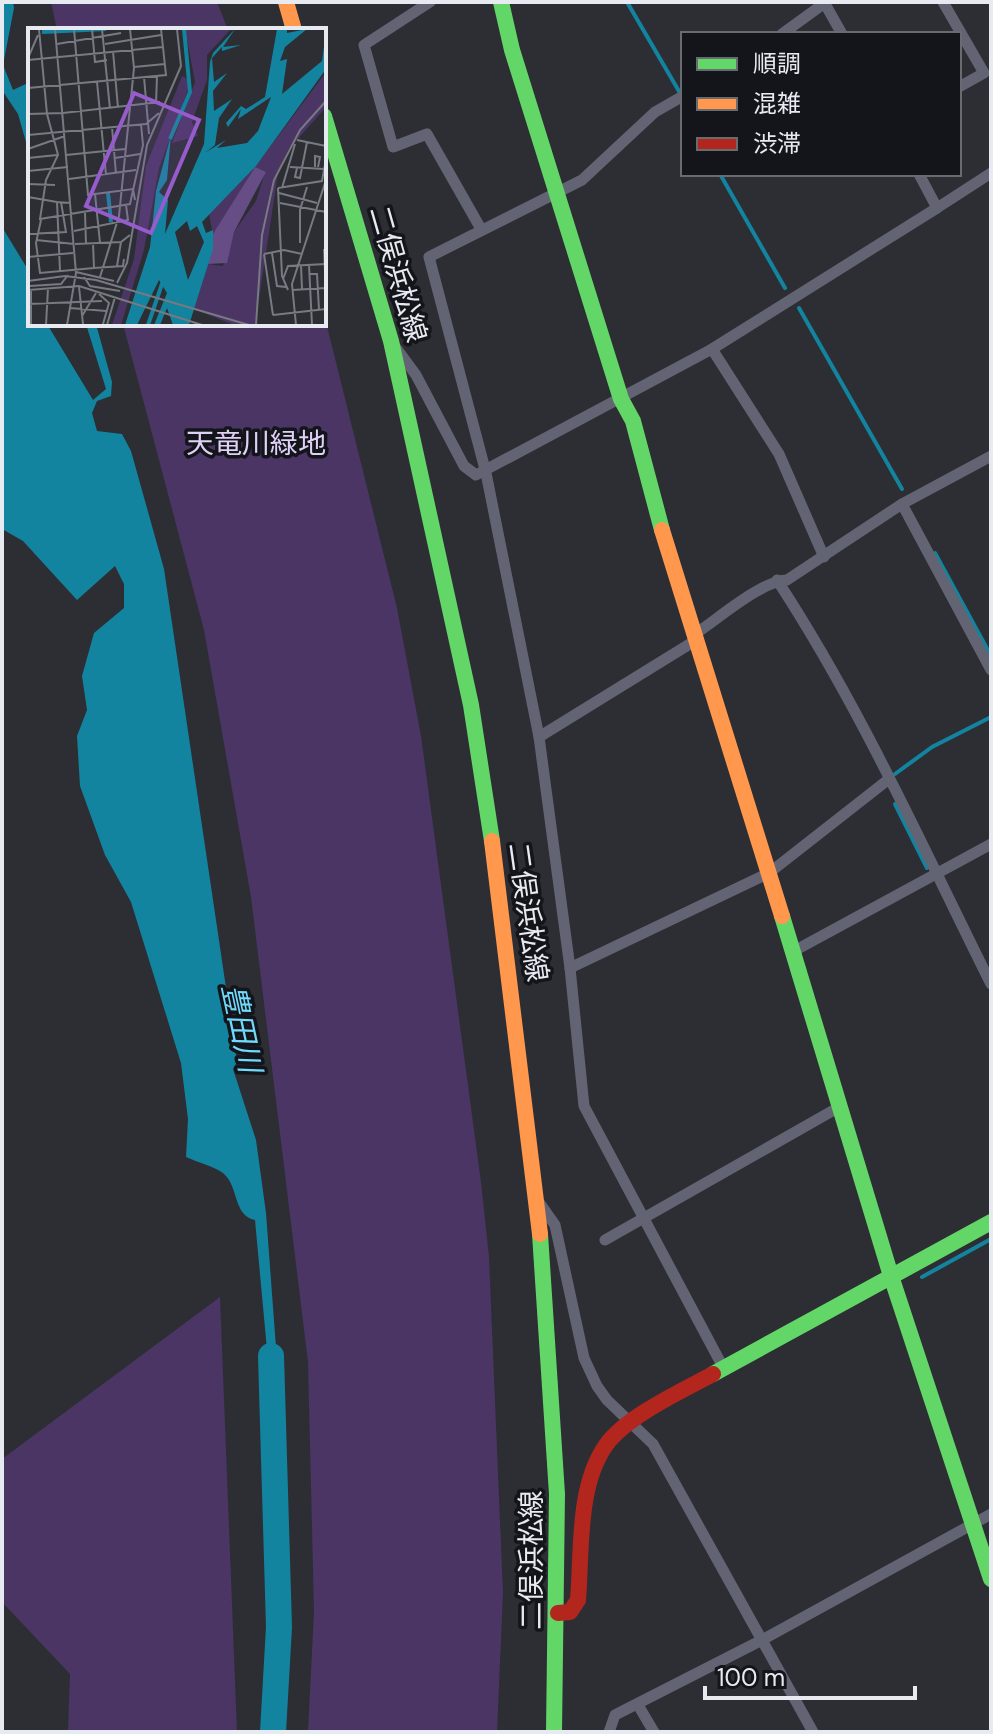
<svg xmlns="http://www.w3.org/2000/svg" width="993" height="1734" font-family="'DM Sans','Noto Sans JP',sans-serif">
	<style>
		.green { fill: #4a3564 }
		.water { fill: #13849f }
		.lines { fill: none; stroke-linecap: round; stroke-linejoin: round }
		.stream { stroke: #13849f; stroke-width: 4 }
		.river { stroke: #13849f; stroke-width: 26 }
		.street { stroke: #636473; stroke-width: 11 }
		.fast { stroke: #63d668; stroke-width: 16 }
		.slow { stroke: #ff974d; stroke-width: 16 }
		.jam { stroke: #b3261e; stroke-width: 16 }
		.labels { text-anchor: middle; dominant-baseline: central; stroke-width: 7; stroke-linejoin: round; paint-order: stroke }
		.street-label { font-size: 28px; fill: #e7ebf1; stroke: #13151a }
		.park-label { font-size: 28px; fill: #dfd0f6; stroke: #13151a }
		.water-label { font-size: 30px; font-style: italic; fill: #6fdafb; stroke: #13151a }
		.inset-river { fill: none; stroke: #13849f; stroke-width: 4 }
		.inset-road { fill: none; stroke: #777a80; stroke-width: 2 }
		.view { fill: #965ccc; fill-opacity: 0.15; stroke: #965ccc; stroke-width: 4 }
		.inset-edge { fill: none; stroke: #e7ebf1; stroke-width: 4 }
	</style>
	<rect width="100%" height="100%" fill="#2c2e34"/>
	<!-- green -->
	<g class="green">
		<path d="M 51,2 L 217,2 L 228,30 L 57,30 Z"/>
		<path d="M 324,314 L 397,608 L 421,736 L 481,1182 L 489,1257 L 503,1593 L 497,1732 L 308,1732 L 314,1611 L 308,1362 L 251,897 L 204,630 L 123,324 L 324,324 Z"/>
		<path d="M 220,1297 L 237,1732 L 68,1732 L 70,1674 L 2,1602 L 2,1459 Z"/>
	</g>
	<!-- water -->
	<g class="water">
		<path d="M 2,2 L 13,2 L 14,8 L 3,65 L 13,90 L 30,82 L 30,156 L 18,114 L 2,90 Z"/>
		<path d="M 2,227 L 30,273 L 30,324 L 47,324 L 93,400 L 106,389 L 86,324 L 96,324 L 112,382 L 111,396 L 97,401 L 92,413 L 97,431 L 122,434 L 131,451 L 164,569 L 237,1062 L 233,1069 L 256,1140 L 266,1213 L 279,1388 L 271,1393 L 255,1220 C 233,1216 239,1186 223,1173 C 213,1166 197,1162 186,1157 L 188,1119 L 181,1063 L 131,902 L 105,855 L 80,786 L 77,736 L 87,710 L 82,676 L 94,633 L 124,608 L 124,584 L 115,566 L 77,600 L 23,541 L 2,529 Z"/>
	</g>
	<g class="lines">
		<!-- stream -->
		<g class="stream">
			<path d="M 627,2 L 680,93"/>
			<path d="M 720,174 L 785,288"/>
			<path d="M 799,308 L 902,489"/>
			<path d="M 935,553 L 991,656"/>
			<path d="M 895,774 L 932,747 L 991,717"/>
			<path d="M 895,804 L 927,868"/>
			<path d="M 922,1277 L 991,1239"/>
		</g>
		<!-- river -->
		<path class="river" d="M 271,1356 L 279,1627 L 273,1732"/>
		<!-- street -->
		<g class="street">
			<path d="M 430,2 L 364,45 L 393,147 L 427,134 L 481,229"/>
			<path d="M 824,2 L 842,34"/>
			<path d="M 943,2 L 984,73 L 959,87"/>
			<path d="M 782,34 L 826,2"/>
			<path d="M 683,96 L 655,112 L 582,180 L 429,257 L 486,473 L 539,737 L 570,968 L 584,1106 L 724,1369"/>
			<path d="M 919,174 L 937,208 L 991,173"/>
			<path d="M 391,341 L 416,375 L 464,466 L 476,475 L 712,349 L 937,208"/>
			<path d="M 712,349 L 779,454 L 824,557"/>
			<path d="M 902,504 L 991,670"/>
			<path d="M 777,580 C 861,708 923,848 991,984"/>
			<path d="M 539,737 L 693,642 L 695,634 C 718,619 761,581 787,580 L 902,504 L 991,456"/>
			<path d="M 794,951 L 991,844"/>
			<path d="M 570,968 L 769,873 L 889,779"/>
			<path d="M 536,1198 L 555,1225 L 584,1358 L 597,1386 L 607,1400 L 653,1444 L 813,1732"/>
			<path d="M 605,1240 L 841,1106"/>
			<path d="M 638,1705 L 654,1732"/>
			<path d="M 609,1732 L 615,1715 L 762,1640 L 991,1514"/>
		</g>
		<!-- fast -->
		<g class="fast">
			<path d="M 501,2 L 512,50 L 621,399 L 633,421 L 662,530"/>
			<path d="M 324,116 L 391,341 L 471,705 L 492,841"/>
			<path d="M 782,916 L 891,1276 L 991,1579"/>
			<path d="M 540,1234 L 557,1494 L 554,1732"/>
			<path d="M 713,1374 L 991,1222"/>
		</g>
		<!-- slow -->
		<g class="slow">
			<path d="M 286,2 L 294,30"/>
			<path d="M 662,530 L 782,916"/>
			<path d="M 492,841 L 540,1234"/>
		</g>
		<!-- jam -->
		<path class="jam" d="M 558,1613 L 570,1612 L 578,1600 C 582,1551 577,1486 606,1445 C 627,1416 682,1391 713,1374"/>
	</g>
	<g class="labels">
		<!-- street labels -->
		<g class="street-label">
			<text transform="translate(398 274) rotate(74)">二俣浜松線</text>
			<text transform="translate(528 912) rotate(82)">二俣浜松線</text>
			<text transform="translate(531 1560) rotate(-90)">二俣浜松線</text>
		</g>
		<!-- park labels -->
		<g class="park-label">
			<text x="256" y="443">天竜川緑地</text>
		</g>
		<!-- water labels -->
		<g class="water-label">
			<text transform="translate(242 1028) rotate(78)">豊田川</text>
		</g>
	</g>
	<!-- overview -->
	<g transform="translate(28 28)">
		<rect width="298" height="298" fill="#2c2e34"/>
		<path d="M 157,1 L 203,1 L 179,27 L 179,52 L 164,94 L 170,108 L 144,115 L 167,54 ZM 298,44 L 298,79 L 260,122 L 250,145 L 227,297 L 206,297 L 166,281 L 180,236 L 195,238 L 206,204 L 228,173 L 237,144 L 227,139 L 185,207 L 181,186 L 227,139 ZM 154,48 L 160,51 L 160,62 L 131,140 L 116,222 L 93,297 L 84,297 L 106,231 L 118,138 Z" fill="#4a3564"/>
		<path d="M 227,139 L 238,144 L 206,204 L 199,235 L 180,236 L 183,209 Z" fill="#664d86"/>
		<path d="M 207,1 L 195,19 L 213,17 L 194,23 L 194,19 L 184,30 L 186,54 L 199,45 L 185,63 L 186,83 L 204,71 L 191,90 L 187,117 L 178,124 L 198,112 L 189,120 L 219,115 L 230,103 L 243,69 L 210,91 L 213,81 L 200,99 L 198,95 L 213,78 L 218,81 L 237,69 L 249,1 L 259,1 L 259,5 L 279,1 L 257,19 L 252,33 L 259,31 L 254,66 L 294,33 L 298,4 L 298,41 L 228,138 L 174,194 L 178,205 L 185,202 L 185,221 L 161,297 L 145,297 L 139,280 L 132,297 L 126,297 L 139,265 L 131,252 L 109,297 L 97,297 L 122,219 L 128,163 L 143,107 L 139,152 L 131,164 L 140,172 L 137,206 L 176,116 L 182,34 L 185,25 ZM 159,193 L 162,203 L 169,198 L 176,214 L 160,252 L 147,204 Z" fill="#13849f" fill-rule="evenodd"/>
		<path class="inset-river" d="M 14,4 L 78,1M 142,111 L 162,64 L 156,1M 80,165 L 83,194M 120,297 L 135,253"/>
		<path class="inset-road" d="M 11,1 L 19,86 L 30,127 L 18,152 L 12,191 L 102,176 L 115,117 L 113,96M 27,1 L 48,245 L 39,297M 46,1 L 60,167 L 67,166 L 72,215M 64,1 L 67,34 L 79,32M 74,1 L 82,81M 29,16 L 93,5M 77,16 L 133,7M 85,23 L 90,80M 0,30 L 10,7M 0,32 L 135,19M 106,39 L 137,36M 116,49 L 121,106M 69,54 L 78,147M 0,60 L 138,47 L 133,1M 128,76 L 129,48M 35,85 L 132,74M 0,86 L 35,85M 84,99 L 88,146M 0,107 L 118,96 L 131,85M 269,112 L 298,118M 0,121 L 37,108M 38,127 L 97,121M 0,130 L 29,127M 87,130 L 112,126M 262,139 L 296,141M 287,139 L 287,128 L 292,129 L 290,139M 269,140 L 267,149 L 272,150 L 279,114M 0,143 L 40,139M 41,151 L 108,142M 0,156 L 27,157M 250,160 L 254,248 L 260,262M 250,160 L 294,153 L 298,131M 254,160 L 267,116M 251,165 L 289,175M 67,166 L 105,161 L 107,172M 0,169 L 29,174M 252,175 L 298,184M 57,185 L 58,216M 13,192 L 8,215 L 12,245 L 66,240M 46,203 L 100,192 L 98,177M 0,206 L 38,204 L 33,174M 8,212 L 46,216M 65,215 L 66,240 L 95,238 L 96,231M 272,215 L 272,182 L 279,159M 47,216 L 93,214 L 102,207M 296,221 L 298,265M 244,225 L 249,258 L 258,259M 236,226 L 245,287M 236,226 L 256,222 L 274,226M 0,229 L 45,225M 273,237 L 274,261M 281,237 L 284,297M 89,238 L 93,214M 32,243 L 29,174 L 43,175M 48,244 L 86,253M 281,246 L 289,246 L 291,282M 56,249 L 62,258 L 92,263M 72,249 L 91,188 L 106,40 L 102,1M 255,251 L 260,238 L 298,236M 0,253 L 37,248 L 68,252 L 221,297M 89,255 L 99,235 L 119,117 L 153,38 L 149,1M 2,258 L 33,256 L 40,247M 51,259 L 55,296M 0,262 L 51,258 L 174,297M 3,262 L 3,296M 264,262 L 298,260M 71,266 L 81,275 L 75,296M 0,276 L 74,273M 42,280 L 78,283M 245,287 L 298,281M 54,288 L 68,265M 18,297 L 20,260M 19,297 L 75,297M 79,297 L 87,269M 228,297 L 234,207 L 246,152 L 272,102 L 298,73M 268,297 L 264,256 L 298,152"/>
		<path class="view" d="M 106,65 L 171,92 L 123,205 L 58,178 Z"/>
		<rect width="298" height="298" class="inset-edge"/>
	</g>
	<!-- border -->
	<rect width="993" height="1734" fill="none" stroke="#e7ebf1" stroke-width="8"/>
	<!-- legend -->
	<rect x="681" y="32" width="280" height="144" fill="#13151a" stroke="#686b70" stroke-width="2"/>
	<rect x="697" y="58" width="40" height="12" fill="#63d668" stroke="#686b70" stroke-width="2"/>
	<text x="753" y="72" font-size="24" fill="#e7ebf1">順調</text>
	<rect x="697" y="98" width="40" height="12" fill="#ff974d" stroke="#686b70" stroke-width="2"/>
	<text x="753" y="112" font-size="24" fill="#e7ebf1">混雑</text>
	<rect x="697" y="138" width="40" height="12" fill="#b3261e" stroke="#686b70" stroke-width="2"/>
	<text x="753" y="152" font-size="24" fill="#e7ebf1">渋滞</text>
	<!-- scale -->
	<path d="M705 1686v12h210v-12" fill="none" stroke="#e7ebf1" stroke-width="4"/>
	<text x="717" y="1686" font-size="24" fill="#e7ebf1" stroke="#13151a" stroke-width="6" paint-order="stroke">100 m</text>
</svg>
